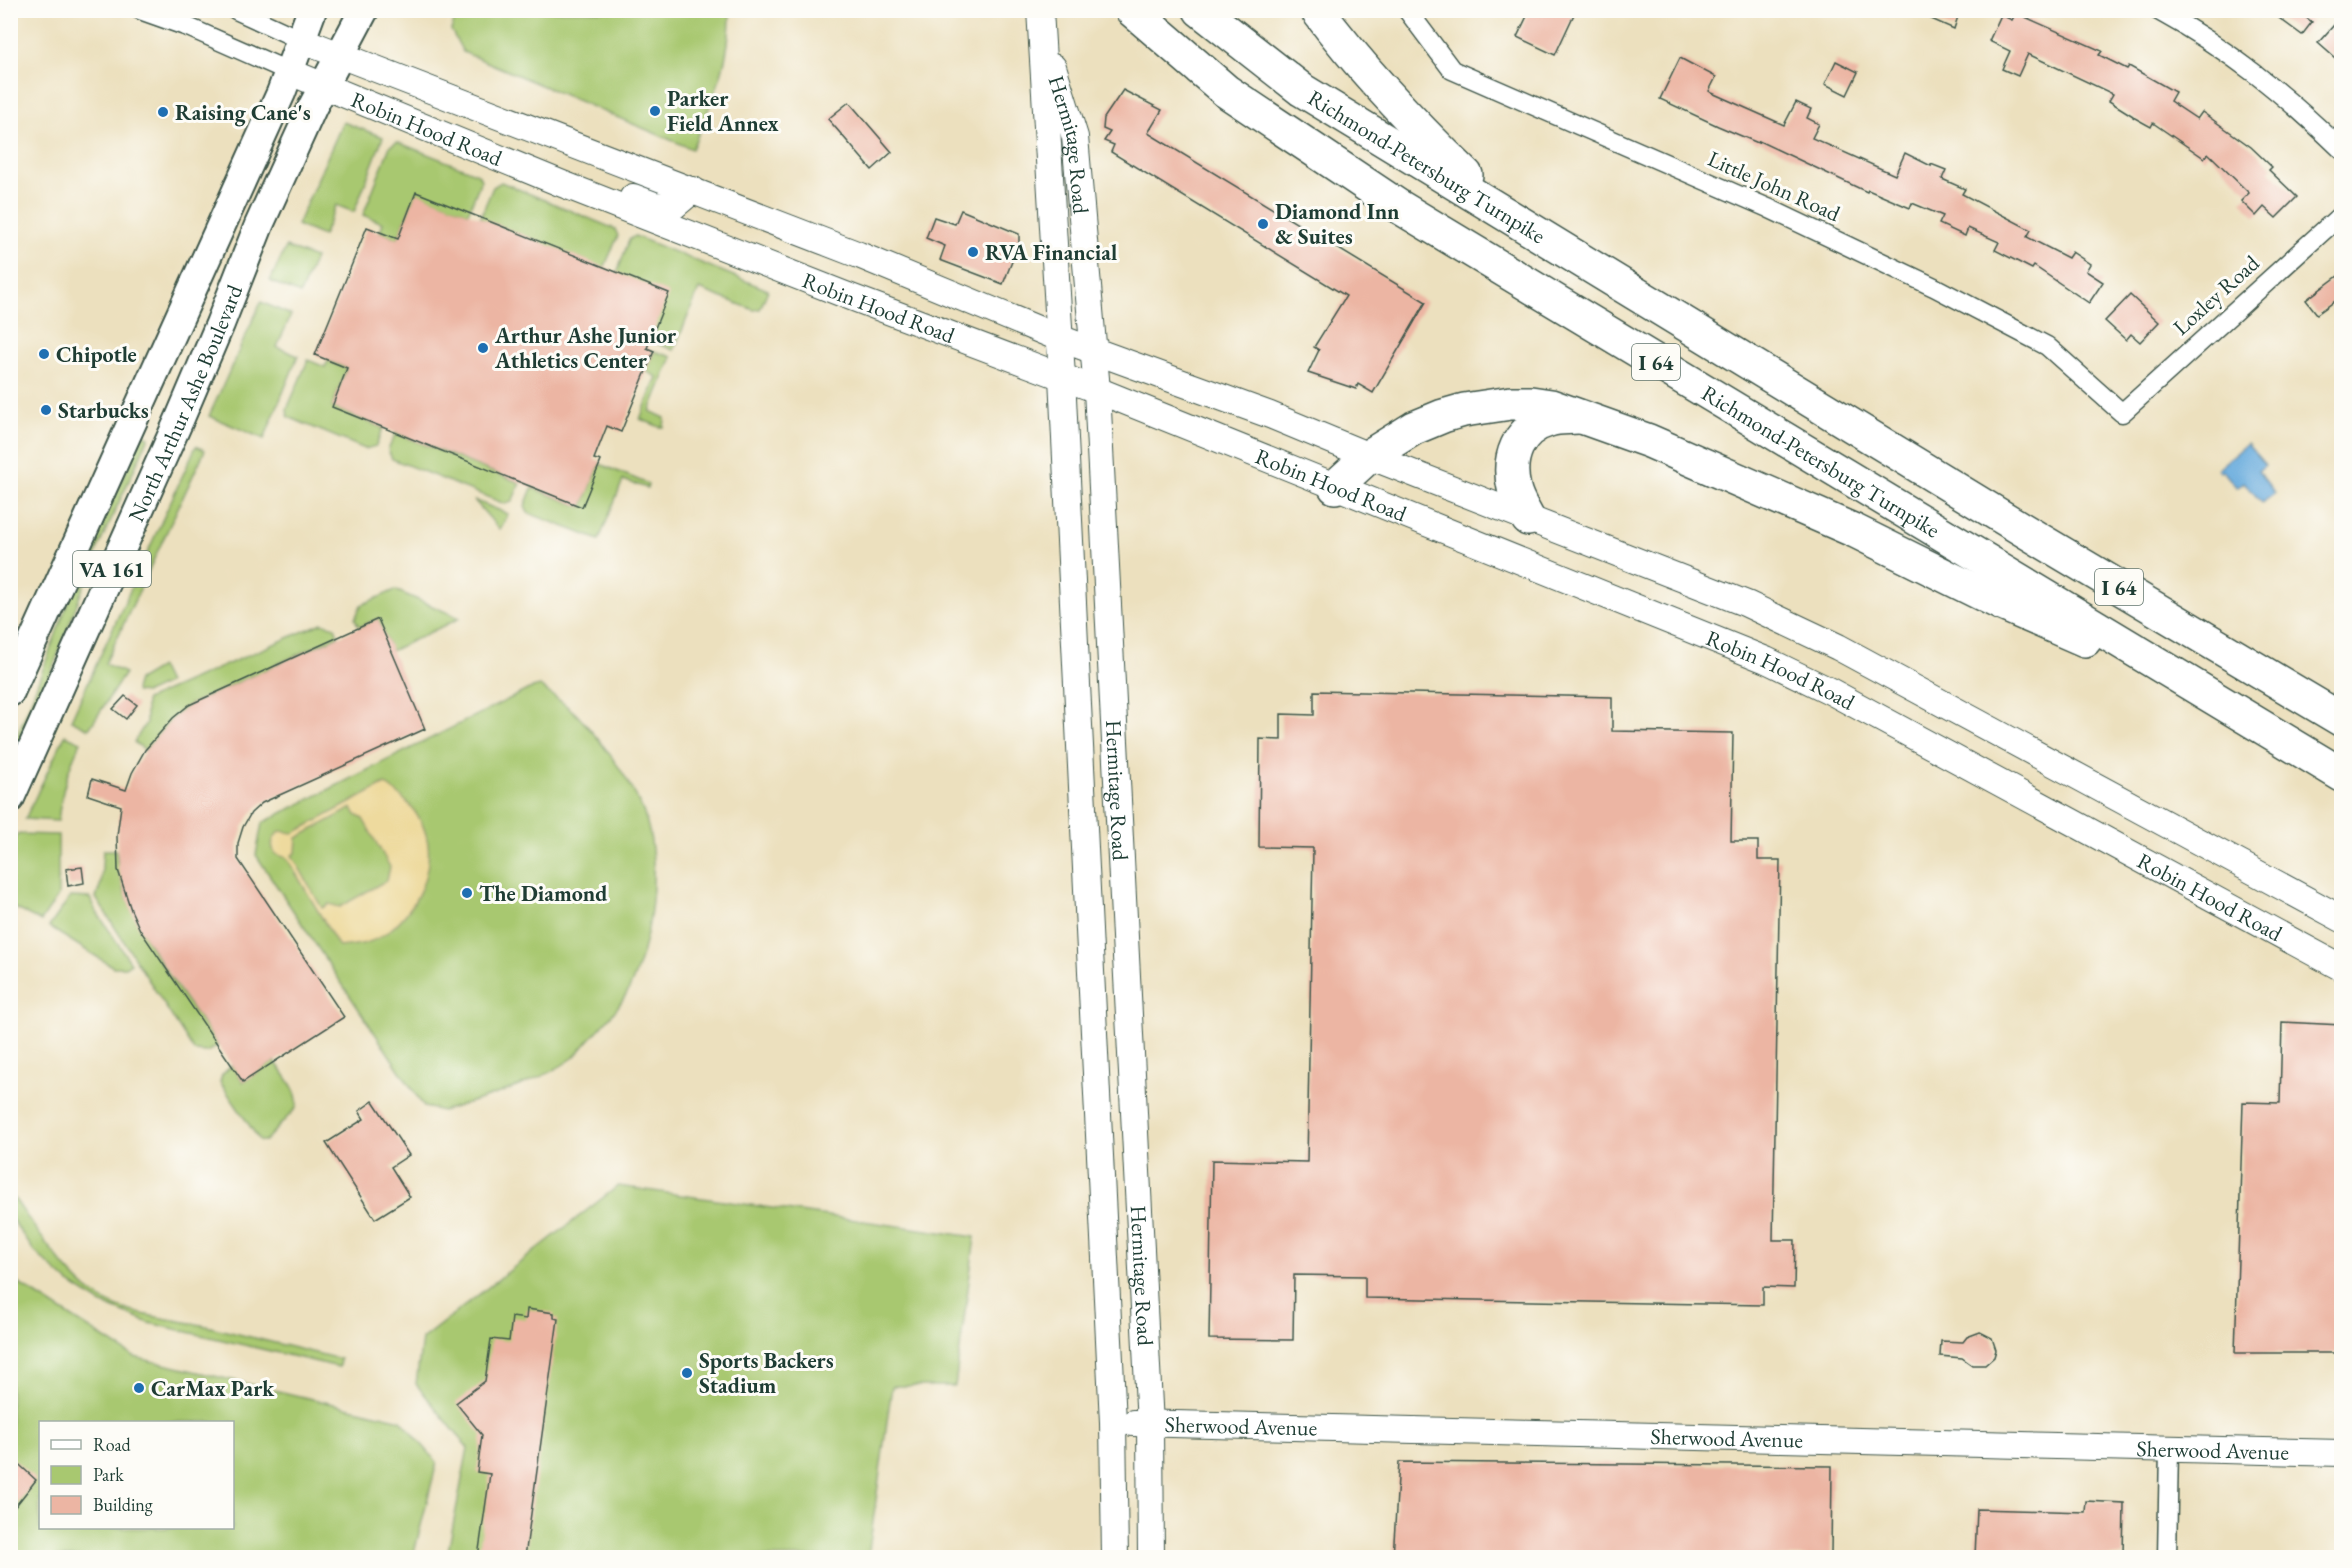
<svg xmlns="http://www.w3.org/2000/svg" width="2352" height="1568" font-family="'EB Garamond',serif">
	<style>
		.green { fill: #a8c870; stroke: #648252; stroke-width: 1.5; fill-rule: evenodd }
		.sand { fill: #eeda9e; stroke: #868c69; stroke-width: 1.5; fill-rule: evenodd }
		.water { fill: #68abdd; stroke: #447488; stroke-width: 1.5 }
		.building { fill: #ecb5a3 }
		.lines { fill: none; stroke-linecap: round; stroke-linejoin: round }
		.street-casing { stroke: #3e5549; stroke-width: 21 }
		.secondary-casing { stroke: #3e5549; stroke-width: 28 }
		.primary-casing { stroke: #3e5549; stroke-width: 32 }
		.highway-casing { stroke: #3e5549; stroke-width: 36 }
		.street { stroke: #fff; stroke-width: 18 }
		.secondary { stroke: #fff; stroke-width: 26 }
		.primary { stroke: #fff; stroke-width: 28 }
		.highway { stroke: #fff; stroke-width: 33 }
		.poi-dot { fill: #1f6fb2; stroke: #fdfcf7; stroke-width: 2 }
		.labels { text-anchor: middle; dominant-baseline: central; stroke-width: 6; stroke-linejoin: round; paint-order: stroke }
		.shield { fill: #fdfcf7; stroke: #62766e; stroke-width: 1.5 }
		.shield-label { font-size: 21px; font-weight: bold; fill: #1f3d34 }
		.poi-label { font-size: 22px; font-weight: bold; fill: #1f3d34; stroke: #fdfcf7; text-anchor: start }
		.street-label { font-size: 22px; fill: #1f3d34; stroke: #fdfcf7 }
	</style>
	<rect width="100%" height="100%" fill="#fdfcf7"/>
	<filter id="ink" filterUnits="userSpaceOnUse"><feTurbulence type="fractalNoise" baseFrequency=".0167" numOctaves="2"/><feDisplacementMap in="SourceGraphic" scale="12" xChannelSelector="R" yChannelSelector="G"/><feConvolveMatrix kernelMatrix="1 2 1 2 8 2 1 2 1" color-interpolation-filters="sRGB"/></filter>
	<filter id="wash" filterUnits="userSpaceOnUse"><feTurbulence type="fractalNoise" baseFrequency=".008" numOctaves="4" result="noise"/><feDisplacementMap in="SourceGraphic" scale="24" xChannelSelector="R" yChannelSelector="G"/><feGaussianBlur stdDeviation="1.35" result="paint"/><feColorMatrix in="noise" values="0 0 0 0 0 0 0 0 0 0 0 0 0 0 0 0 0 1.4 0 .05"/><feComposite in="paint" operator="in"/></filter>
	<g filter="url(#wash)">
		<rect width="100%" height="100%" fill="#ece0be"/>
		<!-- green -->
		<g class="green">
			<path d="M 458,11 L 730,11 C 731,65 712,100 692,149 L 463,52 L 451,30 Z"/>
			<path d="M 343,122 L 383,137 L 354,212 L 336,205 L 323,236 L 297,225 Z"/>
			<path d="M 397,142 L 478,174 L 481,180 L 468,213 L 416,193 L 398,239 L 380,232 L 383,223 L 363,215 L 390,146 Z"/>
			<path d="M 501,182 L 615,229 L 618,236 L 604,268 L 480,218 L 493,187 Z"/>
			<path d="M 635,236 L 768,290 L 760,309 L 754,310 L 699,289 L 674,350 L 650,341 L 617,273 L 629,240 Z"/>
			<path d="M 286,247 L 315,258 L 300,294 L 270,281 Z"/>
			<path d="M 261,302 L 291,315 L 277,347 L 298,356 L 264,439 L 209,416 Z"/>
			<path d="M 654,351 L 672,357 L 650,411 L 665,418 L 664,427 L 660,427 L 640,419 L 657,377 L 646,371 Z"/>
			<path d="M 308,360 L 325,367 L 328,361 L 347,368 L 332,407 L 383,428 L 376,446 L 365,449 L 288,417 L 287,409 Z"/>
			<path d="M 396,433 L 520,483 L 512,502 L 505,504 L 392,459 L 388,450 Z"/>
			<path d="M 143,434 L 149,437 L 98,548 L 37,710 L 11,766 L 11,749 L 29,706 L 79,573 Z"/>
			<path d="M 196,446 L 205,450 L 105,664 L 125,673 L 89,729 L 71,720 Z"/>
			<path d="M 600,464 L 648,484 L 647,488 L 623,480 L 599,540 L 528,513 L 525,506 L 532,488 L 582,507 Z"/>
			<path d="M 474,500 L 508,514 L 500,530 Z"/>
			<path d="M 395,590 L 460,618 L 391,651 L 378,619 L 359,627 L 355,619 L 361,605 Z"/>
			<path d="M 322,623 L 335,627 L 338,636 L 189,705 L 173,718 L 145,750 L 134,742 L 146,723 L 146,700 Z"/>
			<path d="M 160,667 L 168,683 L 146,693 L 136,692 L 135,690 L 138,680 Z"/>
			<path d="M 540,686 C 552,696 568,705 579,717 C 598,737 625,773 637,798 C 665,849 653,936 630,987 C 621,1006 605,1023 591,1038 C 585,1044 580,1052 573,1058 C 535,1085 486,1097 443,1111 L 424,1107 L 256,855 L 262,823 L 529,689 Z"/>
			<path d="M 65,735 L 81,742 C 68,767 61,794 58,821 L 25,819 Z"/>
			<path d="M 17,834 L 58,835 L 58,896 L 41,921 L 11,906 L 11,850 Z"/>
			<path d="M 103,850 L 116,850 C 123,924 177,985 218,1045 L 207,1052 L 194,1051 L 96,898 L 101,883 Z"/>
			<path d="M 70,897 L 90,898 L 94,908 L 131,963 L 125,967 L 113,967 L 49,927 Z"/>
			<path d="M 275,1061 C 282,1073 302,1093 296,1108 L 265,1141 L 260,1141 L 220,1082 L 222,1075 L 232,1065 L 243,1082 Z"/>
			<path d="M 618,1186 L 975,1237 L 955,1386 L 892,1386 L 868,1557 L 447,1557 L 468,1448 L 416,1384 L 422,1339 Z"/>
			<path d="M 11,1194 C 32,1223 64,1273 92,1293 C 125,1317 168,1317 206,1326 C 251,1337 295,1348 340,1359 L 339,1367 L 149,1323 L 100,1303 L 69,1283 L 34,1251 L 11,1218 Z"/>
			<path d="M 10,1278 L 134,1357 L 401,1420 L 437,1462 L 413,1557 L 11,1557 ZM 40,1422 L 232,1422 L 232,1528 L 40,1528 Z"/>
		</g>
		<!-- sand -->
		<path class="sand" d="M 385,784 C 396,792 407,800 415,812 C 444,852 422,907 386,933 C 372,944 356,945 339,947 L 287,858 L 275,854 C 270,844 272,838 280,831 L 294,833 ZM 352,808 L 356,815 L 363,819 L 390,867 L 387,880 L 340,907 L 329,904 L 322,908 L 292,855 L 296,853 L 297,838 Z"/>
		<!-- water -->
		<path class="water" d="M 2247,444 L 2265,465 L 2258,471 L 2275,493 L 2262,503 L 2244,482 L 2237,488 L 2223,471 L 2220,472 L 2217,469 Z"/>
		<g id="blocks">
			<!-- building -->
			<g class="building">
				<path d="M 1530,10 L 1576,10 L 1555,55 L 1517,37 Z"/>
				<path d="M 1911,10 L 1960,10 L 1954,29 Z"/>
				<path d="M 2268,10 L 2295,10 L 2312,22 L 2302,35 Z"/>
				<path d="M 2016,13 L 2102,51 L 2099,55 L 2127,69 L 2129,66 L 2175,92 L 2170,101 L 2197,119 L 2202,112 L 2251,147 L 2272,167 L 2269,170 L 2297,197 L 2276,218 L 2264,207 L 2256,216 L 2241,201 L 2249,193 L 2208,153 L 2204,158 L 2153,123 L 2151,127 L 2133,117 L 2133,116 L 2109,101 L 2113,94 L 2028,54 L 2018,76 L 2002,69 L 2010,51 L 1989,41 L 2001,15 L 2012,20 Z"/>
				<path d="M 2342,16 L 2342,64 L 2318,43 Z"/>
				<path d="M 1680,58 L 1716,77 L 1709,91 L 1712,93 L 1784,125 L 1796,102 L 1811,109 L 1807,118 L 1819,124 L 1812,138 L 1895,175 L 1905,153 L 1931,166 L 1931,164 L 1946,170 L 1942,179 L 1965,189 L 1962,194 L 2031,230 L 2027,237 L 2068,258 L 2072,252 L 2090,264 L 2086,271 L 2103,282 L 2089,303 L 2034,266 L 2032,269 L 1995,250 L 1999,242 L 1968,228 L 1965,236 L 1939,224 L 1943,216 L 1912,203 L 1910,208 L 1868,190 L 1867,192 L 1759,141 L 1758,143 L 1718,126 L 1660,99 Z"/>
				<path d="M 1836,61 L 1858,72 L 1847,95 L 1825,84 Z"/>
				<path d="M 1123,90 L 1162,110 L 1148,133 L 1426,302 L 1373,393 L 1358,384 L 1356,389 L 1308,373 L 1319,350 L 1314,347 L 1346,296 L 1111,152 L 1114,145 L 1104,141 L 1110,132 L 1103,129 L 1104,118 Z"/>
				<path d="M 849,102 L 892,152 L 872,170 L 828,119 Z"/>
				<path d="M 416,192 L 669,293 L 647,348 L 654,351 L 646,371 L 621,432 L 607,426 L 594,459 L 601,461 L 582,507 L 332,407 L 347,368 L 315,355 L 367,227 L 398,239 Z"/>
				<path d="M 961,210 L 1019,234 L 1019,244 L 1003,284 L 940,260 L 945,246 L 926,238 L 934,217 L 955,224 Z"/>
				<path d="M 2342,273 L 2342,296 L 2317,314 L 2306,300 Z"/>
				<path d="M 2130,295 L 2159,322 L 2140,342 L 2131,334 L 2126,340 L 2105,321 Z"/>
				<path d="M 378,619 L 425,729 L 262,803 L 251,813 L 243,827 L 238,843 L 238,859 L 344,1017 L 243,1082 L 140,930 L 131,910 L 118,870 L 117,836 L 121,806 L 88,795 L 92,779 L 126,790 L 132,773 L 145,750 L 173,718 L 189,705 Z"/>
				<path d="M 1314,691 L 1612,697 L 1612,731 L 1733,733 L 1731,841 L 1758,841 L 1758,860 L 1780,860 L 1773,1240 L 1795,1240 L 1794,1288 L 1763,1287 L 1763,1305 L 1365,1298 L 1365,1276 L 1294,1275 L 1293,1340 L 1209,1339 L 1212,1160 L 1307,1162 L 1313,848 L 1259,847 L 1260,739 L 1281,740 L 1281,714 L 1314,715 Z"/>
				<path d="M 125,696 L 137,705 L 126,719 L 113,709 Z"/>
				<path d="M 82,867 L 84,883 L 68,886 L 66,869 Z"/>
				<path d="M 2282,1022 L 2342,1025 L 2342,1353 L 2235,1353 L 2243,1102 L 2280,1103 Z"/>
				<path d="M 373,1101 L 409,1155 L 391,1167 L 410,1197 L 375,1219 L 326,1143 L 364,1119 L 359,1111 Z"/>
				<path d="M 527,1309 L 554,1313 L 554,1318 L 558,1319 L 525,1557 L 478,1557 L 490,1474 L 477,1472 L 482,1435 L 456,1403 L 485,1381 L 491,1339 L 509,1341 L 512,1317 L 526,1319 Z"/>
				<path d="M 1980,1332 L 1992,1338 L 1996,1350 L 1994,1357 L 1985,1365 L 1972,1365 L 1962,1358 L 1940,1356 L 1941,1341 L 1963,1342 L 1967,1337 Z"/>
				<path d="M 10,1456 L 36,1480 L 10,1513 Z"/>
				<path d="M 1399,1462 L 1832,1466 L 1831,1557 L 1393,1557 Z"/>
				<path d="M 2086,1501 L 2124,1503 L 2123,1557 L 1975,1557 L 1977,1509 L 2085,1512 Z"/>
			</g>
		</g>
	</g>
	<g filter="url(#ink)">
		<use href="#blocks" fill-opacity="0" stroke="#3e5549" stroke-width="1.5"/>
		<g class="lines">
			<!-- street casing -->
			<g class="street-casing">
				<g id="street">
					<path d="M 140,10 L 188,27 L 290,72"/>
					<path d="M 236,10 L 301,40"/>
					<path d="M 1407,10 L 1452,70 L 1768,208 L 1934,287 L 2047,346 L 2122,413 L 2342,214"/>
					<path d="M 2157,10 C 2230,50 2282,92 2342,150"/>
					<path d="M 2167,1558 L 2169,1448"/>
				</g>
			</g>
			<!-- secondary casing -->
			<g class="secondary-casing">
				<g id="secondary">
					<path d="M 1040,10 L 1062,377 L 1113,1422 L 1115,1558"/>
					<path d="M 301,40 L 859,255 L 1059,338 L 1270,415 L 1369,456 L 1747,604 L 1838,647 L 2342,919"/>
					<path id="s1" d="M 1053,67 L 1075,137 L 1097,390 L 1150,1425 L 1151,1558"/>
					<path id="s2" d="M 290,72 L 560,183 L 843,294 L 1097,390 L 1766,660 L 1830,691 L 2342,968"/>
					<path d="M 633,197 L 654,205 L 674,206 L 693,190"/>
					<path id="s3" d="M 1133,1423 L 2342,1453"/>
				</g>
			</g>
			<!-- primary casing -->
			<g class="primary-casing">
				<g id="primary">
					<path d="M 10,692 L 281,93 L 312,10"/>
					<path id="s4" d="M 10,798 L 180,418 L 220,324 L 259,225 L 313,106 L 364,10"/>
				</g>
			</g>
			<!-- highway casing -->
			<g class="highway-casing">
				<g id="highway">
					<path id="s5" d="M 1132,10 L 1226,91 L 1398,206 L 2342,775"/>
					<path id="s6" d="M 1200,10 L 1302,90 L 2020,528 L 2342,720"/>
					<path d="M 1317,10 C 1362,70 1412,123 1466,175"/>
					<path d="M 1335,487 L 1369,456 L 1414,428 L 1443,416 L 1464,410 L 1511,403 L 1531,403 L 1551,406 L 1649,441 L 1855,531 L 2000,603 L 2085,640"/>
					<path d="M 1528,519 C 1523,509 1516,499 1514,488 C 1507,459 1517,429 1549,420 C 1558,417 1568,418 1577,417"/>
				</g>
			</g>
			<!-- street -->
			<use href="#street" class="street"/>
			<!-- secondary -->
			<use href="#secondary" class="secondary"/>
			<!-- primary -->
			<use href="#primary" class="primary"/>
			<!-- highway -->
			<use href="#highway" class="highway"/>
		</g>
	</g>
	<!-- markers -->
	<g class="poi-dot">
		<circle cx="655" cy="111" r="6"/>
		<circle cx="163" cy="112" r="6"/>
		<circle cx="1263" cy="224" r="6"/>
		<circle cx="973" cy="252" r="6"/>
		<circle cx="483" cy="348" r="6"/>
		<circle cx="44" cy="354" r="6"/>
		<circle cx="46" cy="410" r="6"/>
		<circle cx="467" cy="893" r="6"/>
		<circle cx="687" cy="1373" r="6"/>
		<circle cx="139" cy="1388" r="6"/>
	</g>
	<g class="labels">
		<!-- shield labels -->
		<g class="shield">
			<rect x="1632" y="344" width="48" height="36" rx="4.5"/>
			<rect x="73" y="551" width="78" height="36" rx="4.5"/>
			<rect x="2095" y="569" width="48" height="36" rx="4.5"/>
		</g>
		<g class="shield-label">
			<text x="1656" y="362">I 64</text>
			<text x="112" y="569">VA 161</text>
			<text x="2119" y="587">I 64</text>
		</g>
		<!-- poi labels -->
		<g class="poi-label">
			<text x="667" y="98">Parker<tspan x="667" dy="25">Field Annex</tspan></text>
			<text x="175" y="112">Raising Cane's</text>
			<text x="1275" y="211">Diamond Inn<tspan x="1275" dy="25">&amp; Suites</tspan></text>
			<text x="985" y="252">RVA Financial</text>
			<text x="495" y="335">Arthur Ashe Junior<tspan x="495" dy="25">Athletics Center</tspan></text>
			<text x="56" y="354">Chipotle</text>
			<text x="58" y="410">Starbucks</text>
			<text x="479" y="893">The Diamond</text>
			<text x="699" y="1360">Sports Backers<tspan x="699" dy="25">Stadium</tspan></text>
			<text x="151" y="1388">CarMax Park</text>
		</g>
		<!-- street labels -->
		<g class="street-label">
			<text stroke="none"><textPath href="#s2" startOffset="148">Robin Hood Road</textPath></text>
			<text stroke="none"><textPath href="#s1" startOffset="80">Hermitage Road</textPath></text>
			<text stroke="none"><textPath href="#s6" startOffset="276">Richmond-Petersburg Turnpike</textPath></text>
			<text transform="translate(1774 186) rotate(24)">Little John Road</text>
			<text transform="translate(2216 295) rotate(-42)">Loxley Road</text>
			<text stroke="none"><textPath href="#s2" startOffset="634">Robin Hood Road</textPath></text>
			<text stroke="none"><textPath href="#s4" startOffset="432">North Arthur Ashe Boulevard</textPath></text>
			<text stroke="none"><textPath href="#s5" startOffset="825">Richmond-Petersburg Turnpike</textPath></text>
			<text stroke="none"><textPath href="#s2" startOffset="1120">Robin Hood Road</textPath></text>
			<text stroke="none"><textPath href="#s2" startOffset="1606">Robin Hood Road</textPath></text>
			<text stroke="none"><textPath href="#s1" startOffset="728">Hermitage Road</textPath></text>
			<text stroke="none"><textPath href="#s2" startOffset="2092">Robin Hood Road</textPath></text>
			<text stroke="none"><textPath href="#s1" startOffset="1214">Hermitage Road</textPath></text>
			<text stroke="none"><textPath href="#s3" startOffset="108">Sherwood Avenue</textPath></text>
			<text stroke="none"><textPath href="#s3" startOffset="594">Sherwood Avenue</textPath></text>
			<text stroke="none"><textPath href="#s3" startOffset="1080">Sherwood Avenue</textPath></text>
		</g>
	</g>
	<!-- margin -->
	<rect width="2352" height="1568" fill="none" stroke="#fdfcf7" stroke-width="36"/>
	<!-- legend -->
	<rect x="39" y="1421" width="195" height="108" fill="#fdfcf7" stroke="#a4b0a9" stroke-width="1.5"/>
	<rect x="51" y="1440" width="30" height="9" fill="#ffffff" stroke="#a4b0a9" stroke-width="1.5"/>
	<text x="93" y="1451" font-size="18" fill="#1f3d34">Road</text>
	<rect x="51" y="1466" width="30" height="18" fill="#a8c870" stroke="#a4b0a9" stroke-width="1.5"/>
	<text x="93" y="1481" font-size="18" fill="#1f3d34">Park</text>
	<rect x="51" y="1496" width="30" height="18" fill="#ecb5a3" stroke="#a4b0a9" stroke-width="1.5"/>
	<text x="93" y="1511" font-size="18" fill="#1f3d34">Building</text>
</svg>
